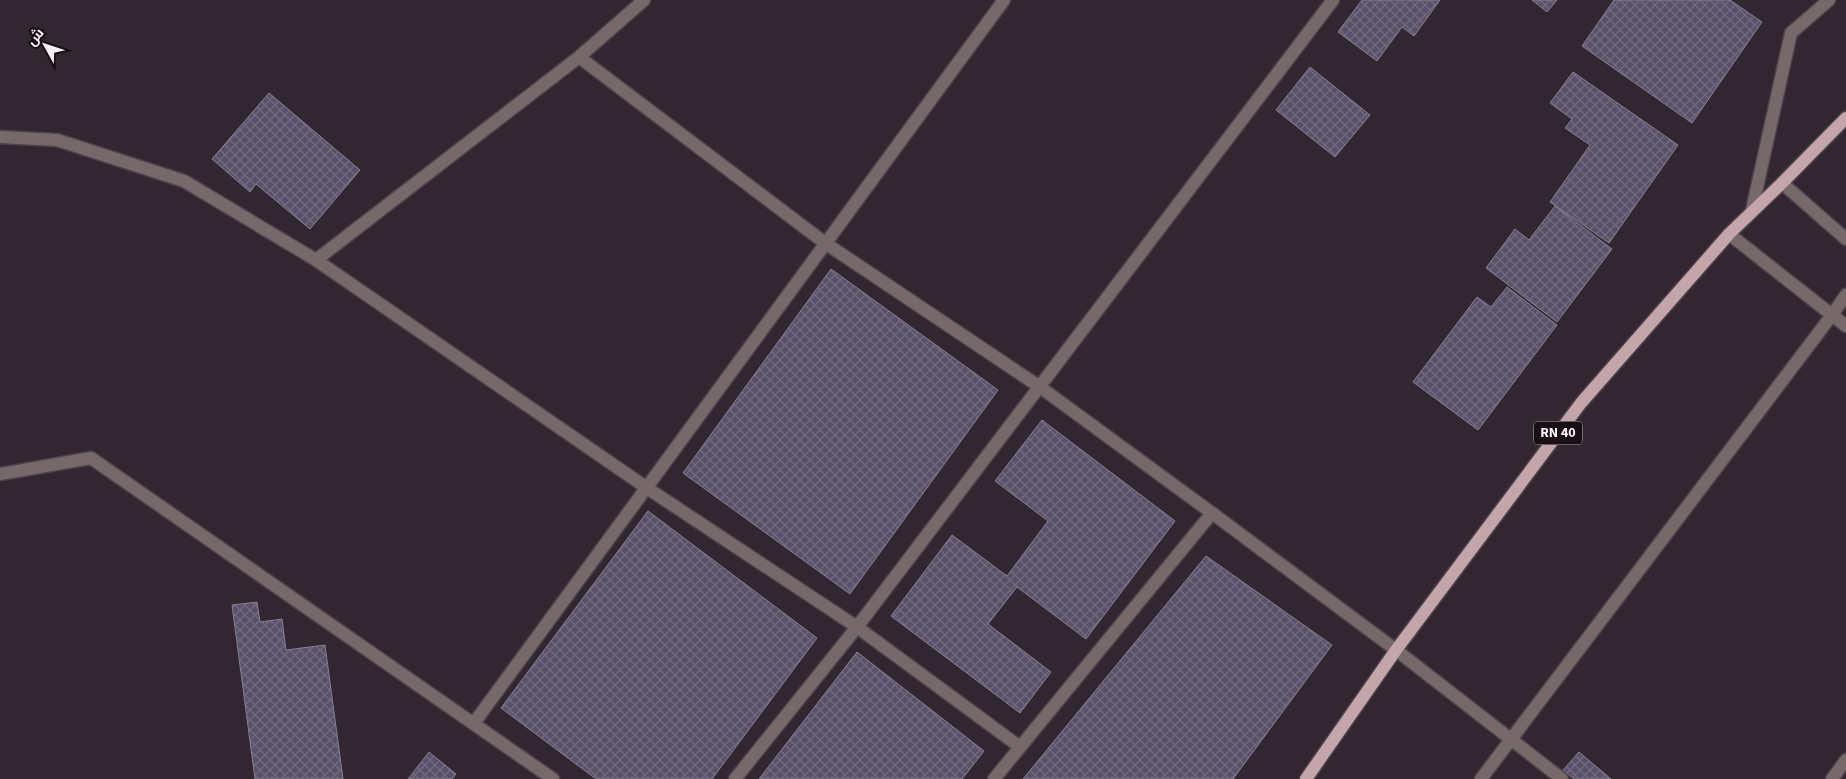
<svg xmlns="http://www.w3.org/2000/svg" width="1846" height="779" font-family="'Source Sans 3',Cairo,sans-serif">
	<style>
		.building { fill: url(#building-cross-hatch); stroke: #858090 }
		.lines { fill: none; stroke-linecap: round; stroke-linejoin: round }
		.service-casing { stroke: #4e424c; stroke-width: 15 }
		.minor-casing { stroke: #4e424c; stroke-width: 15 }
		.primary-casing { stroke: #4e424c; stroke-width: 15 }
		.service { stroke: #77686a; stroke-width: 12 }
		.minor { stroke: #77686a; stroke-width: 12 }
		.primary { stroke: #c4a5aa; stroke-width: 12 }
		.labels { text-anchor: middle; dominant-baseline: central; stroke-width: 4.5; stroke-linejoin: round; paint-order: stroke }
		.shield { fill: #171115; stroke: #b5adb3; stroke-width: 1 }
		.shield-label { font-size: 14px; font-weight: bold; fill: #f9f0f7 }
	</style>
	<defs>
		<pattern id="building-cross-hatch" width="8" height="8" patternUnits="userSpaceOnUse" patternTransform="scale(1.25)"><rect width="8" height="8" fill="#5a516b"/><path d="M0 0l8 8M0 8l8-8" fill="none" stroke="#726a81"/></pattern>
	</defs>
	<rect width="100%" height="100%" fill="#322630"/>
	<!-- building -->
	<g class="building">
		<path d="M 1362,0 L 1440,0 L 1414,36 L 1402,27 L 1377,61 L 1338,32 Z"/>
		<path d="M 1532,0 L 1557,0 L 1547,12 Z"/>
		<path d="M 1614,0 L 1730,0 L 1762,22 L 1692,123 L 1582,46 Z"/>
		<path d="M 1310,67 L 1370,115 L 1335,157 L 1276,110 Z"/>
		<path d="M 1573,72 L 1678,145 L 1609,243 L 1550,202 L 1590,145 L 1565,128 L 1572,119 L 1550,103 Z"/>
		<path d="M 269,93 L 360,170 L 310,229 L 256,184 L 250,192 L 212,159 Z"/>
		<path d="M 1555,206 L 1612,249 L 1557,322 L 1486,268 L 1515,229 L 1529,240 Z"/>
		<path d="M 831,269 L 998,390 L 850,594 L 683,473 Z"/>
		<path d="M 1507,287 L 1557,325 L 1478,430 L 1413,382 L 1477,297 L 1491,307 Z"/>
		<path d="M 1042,420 L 1175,521 L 1086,639 L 1017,587 L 988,624 L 1051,672 L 1020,713 L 891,616 L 952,535 L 1007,576 L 1048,521 L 995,481 Z"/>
		<path d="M 648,511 L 817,638 L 712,779 L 596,779 L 501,708 Z"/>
		<path d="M 1206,556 L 1332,645 L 1233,779 L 1023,779 Z"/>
		<path d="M 257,602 L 260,622 L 282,619 L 286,650 L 325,645 L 343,779 L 255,779 L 232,605 Z"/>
		<path d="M 857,652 L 984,751 L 962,779 L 759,779 Z"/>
		<path d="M 429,752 L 456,774 L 452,779 L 408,779 Z"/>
		<path d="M 1579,752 L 1611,779 L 1574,779 L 1563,770 Z"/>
	</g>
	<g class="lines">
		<!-- service casing -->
		<g class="service-casing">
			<path id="service" d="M 1752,210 L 1791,33 L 1829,0"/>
		</g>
		<!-- minor casing -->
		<g class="minor-casing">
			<g id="minor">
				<path d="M 579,57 L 825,243 L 1040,387 L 1212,513 L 1396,650 L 1562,779"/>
				<path d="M 0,137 L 57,140 L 184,181 L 316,260 L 647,488 L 857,627 L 1020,747"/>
				<path d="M 1782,183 L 1846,239"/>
				<path d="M 1729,234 L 1846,326"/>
				<path d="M 316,260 L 579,57 L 644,0"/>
				<path d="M 0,474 L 91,458 L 553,779"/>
				<path d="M 474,723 L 1004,0"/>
				<path d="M 735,779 L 857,627 L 1333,0"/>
				<path d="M 994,779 L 1212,513"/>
				<path d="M 1481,779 L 1832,315 L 1846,295"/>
				<path d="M 1832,779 L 1846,760"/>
			</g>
		</g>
		<!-- primary casing -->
		<g class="primary-casing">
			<path id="primary" d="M 1306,779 L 1396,650 L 1581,403 L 1729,234 L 1782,183 L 1846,118"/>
		</g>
		<!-- service -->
		<use href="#service" class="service"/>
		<!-- minor -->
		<use href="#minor" class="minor"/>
		<!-- primary -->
		<use href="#primary" class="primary"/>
	</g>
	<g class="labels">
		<!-- shield labels -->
		<rect class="shield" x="1534" y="421.5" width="48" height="23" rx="4"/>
		<g class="shield-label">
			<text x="1558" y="433">RN 40</text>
		</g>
	</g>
	<!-- north arrow -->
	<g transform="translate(45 45) rotate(310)" stroke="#171115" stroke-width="4" paint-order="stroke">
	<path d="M0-4L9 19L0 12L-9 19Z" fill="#f9f0f7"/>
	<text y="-8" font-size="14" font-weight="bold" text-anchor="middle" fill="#f9f0f7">ش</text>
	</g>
</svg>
